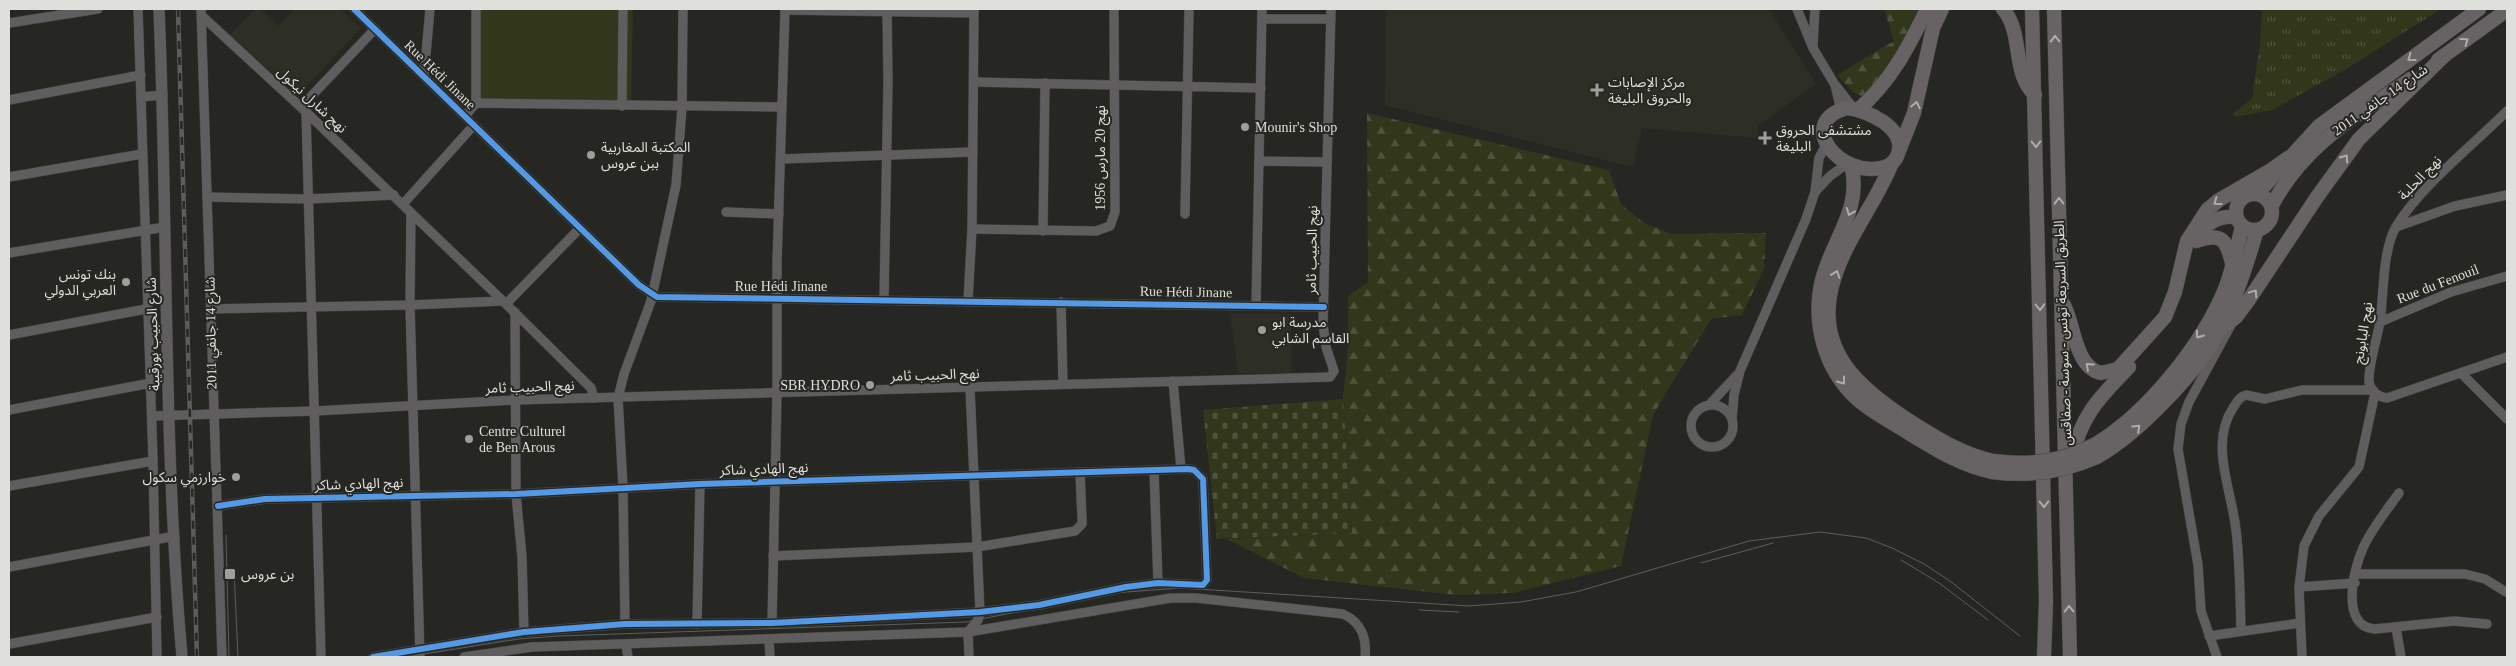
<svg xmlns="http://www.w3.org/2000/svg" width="2516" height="666" font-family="'Times New Roman','Noto Sans Arabic',serif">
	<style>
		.built { fill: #2d2f24 }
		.grass { fill: url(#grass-tufts) }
		.forest { fill: url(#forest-firs) }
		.cemetery { fill: url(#cemetery-stones) }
		.green { fill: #32361a }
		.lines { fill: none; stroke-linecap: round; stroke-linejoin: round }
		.minor-casing { stroke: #444441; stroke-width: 10 }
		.major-casing { stroke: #444441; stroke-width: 12 }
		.highway-casing { stroke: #444441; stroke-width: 15 }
		.minor { stroke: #5f5d5e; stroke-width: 9 }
		.major { stroke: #605d5e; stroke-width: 11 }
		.highway { stroke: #676264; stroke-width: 14 }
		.tram { stroke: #5d5d5c; stroke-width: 1 }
		.rail-casing { stroke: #5d5d5c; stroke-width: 4.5 }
		.rail { stroke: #272822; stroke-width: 2.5; stroke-dasharray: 8; stroke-linecap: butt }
		.highway-bridge-casing { stroke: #444441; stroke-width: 15; stroke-linecap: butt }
		.highway-bridge { stroke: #676264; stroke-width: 14 }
		.cycleway-casing { stroke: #272822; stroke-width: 9 }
		.cycleway { stroke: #5399e6; stroke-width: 6 }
		.oneway { stroke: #afadab }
		.poi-dot { fill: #9e9f9b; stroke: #272822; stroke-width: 2 }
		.labels { text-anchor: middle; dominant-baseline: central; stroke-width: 4; stroke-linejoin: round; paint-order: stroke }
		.street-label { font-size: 14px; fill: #dfdfdb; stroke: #272822 }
		.poi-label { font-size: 14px; fill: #dfdfdb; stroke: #272822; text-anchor: start }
	</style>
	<defs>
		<pattern id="grass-tufts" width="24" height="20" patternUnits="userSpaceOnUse" patternTransform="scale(1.25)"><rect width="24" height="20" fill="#32361a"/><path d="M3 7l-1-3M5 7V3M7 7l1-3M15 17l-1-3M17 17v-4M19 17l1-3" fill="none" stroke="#4f533b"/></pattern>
		<pattern id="forest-firs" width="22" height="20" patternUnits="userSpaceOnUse" patternTransform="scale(1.25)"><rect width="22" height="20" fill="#32361a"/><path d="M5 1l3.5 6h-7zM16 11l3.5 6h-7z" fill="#4f533b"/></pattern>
		<pattern id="cemetery-stones" width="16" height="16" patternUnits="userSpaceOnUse" patternTransform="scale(1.25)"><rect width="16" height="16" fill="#32361a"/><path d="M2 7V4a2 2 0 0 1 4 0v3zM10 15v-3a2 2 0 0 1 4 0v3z" fill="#4f533b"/></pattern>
	</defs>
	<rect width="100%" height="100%" fill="#262723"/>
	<!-- built -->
	<g class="built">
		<path d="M 256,9 L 260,9 L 278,26 L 295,9 L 340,9 L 361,28 L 298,96 L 230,35 Z"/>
		<path d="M 1386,9 L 1769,9 L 1816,84 L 1758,126 L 1758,138 L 1642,128 L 1633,167 L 1385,105 Z"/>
		<path d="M 1230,314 L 1291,314 L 1291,373 L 1238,373 Z"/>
	</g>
	<!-- grass -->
	<path class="grass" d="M 2262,9 L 2441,9 L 2346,69 L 2272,110 L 2235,117 L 2233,113 L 2252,99 L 2260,43 Z"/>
	<!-- forest -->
	<g class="forest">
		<path d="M 1884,9 L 1918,9 C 1907,33 1887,87 1862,96 L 1854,93 L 1837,75 L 1894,41 Z"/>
		<path d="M 1367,113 L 1609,170 L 1621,204 L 1644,223 L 1672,234 L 1766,233 L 1764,269 L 1742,315 L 1711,319 L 1653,415 L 1621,566 L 1513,593 L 1457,595 L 1304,578 L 1227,539 L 1352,533 L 1343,399 L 1348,347 L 1348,296 L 1368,282 Z"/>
	</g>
	<!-- cemetery -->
	<path class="cemetery" d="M 1343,399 L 1352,533 L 1217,539 L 1203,410 Z"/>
	<!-- green -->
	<path class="green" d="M 476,9 L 633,9 L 631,105 L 476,101 Z"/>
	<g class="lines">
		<!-- minor casing -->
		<g class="minor-casing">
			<g id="minor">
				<path d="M 138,9 L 153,461 L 157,657"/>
				<path d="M 201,9 L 222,657"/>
				<path d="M 354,9 L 639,285 L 657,297 L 1324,307"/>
				<path d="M 1797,9 L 1813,48 L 1835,85 L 1841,110"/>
				<path d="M 785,10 L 974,13"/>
				<path d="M 202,16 L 306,112 L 505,303"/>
				<path d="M 1263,19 L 1331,19"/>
				<path d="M 9,23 L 98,9"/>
				<path d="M 1813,45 L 1815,9"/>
				<path d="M 424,76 L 430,9"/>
				<path d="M 974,82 L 1261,88"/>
				<path d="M 1837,87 L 1854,109"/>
				<path d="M 141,97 L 163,95"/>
				<path d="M 9,100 L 141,75"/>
				<path d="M 476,103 L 476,9"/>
				<path d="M 622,106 L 623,9"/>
				<path d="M 301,107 L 375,29"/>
				<path d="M 2507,111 C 2472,146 2423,184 2397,225 C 2382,249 2384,294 2380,322 C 2377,339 2368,366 2369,382 C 2371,391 2378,397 2387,398 L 2507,357"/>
				<path d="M 306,112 L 321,657"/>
				<path d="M 465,116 L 476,103 L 782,107"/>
				<path d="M 781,159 L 973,152"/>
				<path d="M 1260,161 L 1327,162"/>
				<path d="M 9,177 L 142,154"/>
				<path d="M 1815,192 L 1830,176 L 1848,163"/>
				<path d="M 207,197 L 308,199 L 394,195"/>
				<path d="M 403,204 L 474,125"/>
				<path d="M 726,212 L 779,214"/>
				<path d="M 1185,214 L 1189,9"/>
				<path d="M 2396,227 L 2455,206 L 2507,195"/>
				<path d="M 580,228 L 506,304 L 591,388 L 594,398"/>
				<path d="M 972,229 L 1096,231 L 1110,226 L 1115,212 L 1114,9"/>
				<path d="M 1043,231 L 1045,83"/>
				<path d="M 9,253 L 165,227"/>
				<path d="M 884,299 L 888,82 L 887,9"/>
				<path d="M 968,301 L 972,229 L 974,9"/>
				<path d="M 1061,302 L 1063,384"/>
				<path d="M 1256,306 L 1262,9"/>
				<path d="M 210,309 L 410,305 L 411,213"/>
				<path d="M 515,312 L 516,494 L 522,557 L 524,632"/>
				<path d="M 2380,322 L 2451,292 L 2507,276"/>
				<path d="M 9,335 L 146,309"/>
				<path d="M 2461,373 L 2507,419"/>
				<path d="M 1173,381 L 1181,469"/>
				<path d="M 1709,405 L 1737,375"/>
				<circle cx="1712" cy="426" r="21"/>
				<path d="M 9,410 L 151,383"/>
				<path d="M 152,416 L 315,411 L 516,400 L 1330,377 L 1334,371 L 1326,347 L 1323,324 L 1331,9"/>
				<path d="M 1732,419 L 1734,395 L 1740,371 L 1806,219 L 1815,192 L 1819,158 L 1826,145"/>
				<path d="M 1154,470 L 1158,583"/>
				<path d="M 9,486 L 153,461"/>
				<path d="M 2399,493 C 2387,510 2372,528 2363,548 C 2353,570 2340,627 2375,629 L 2454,621 L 2487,624"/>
				<path d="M 218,506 L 265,499 L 516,494 L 700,484 L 1188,469 L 1194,470 L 1203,479 L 1207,580 L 1203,585 L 1158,583 L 1126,587 L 1039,605 L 980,612 L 772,623 L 625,624 L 524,632 L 373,657"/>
				<path d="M 773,556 L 977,547 L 1075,531 L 1082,524 L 1082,519 L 1080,472"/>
				<path d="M 9,567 L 175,536"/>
				<path d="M 2355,574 L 2465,574 L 2485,579 L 2506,592"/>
				<path d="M 2299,587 L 2355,583"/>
				<path d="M 772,623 L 777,393 L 777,264 L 785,9"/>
				<path d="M 625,624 L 623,487 L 618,398 L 624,374 L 651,301 L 676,185 L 682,108 L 683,9"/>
				<path d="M 697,624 L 700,484"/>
				<path d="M 2396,628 L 2401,657"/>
				<path d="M 2241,630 C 2240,597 2240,563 2236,530 C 2232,491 2209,444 2233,408 C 2237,402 2239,397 2246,395 L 2265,399 L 2302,390 L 2373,390"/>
				<path d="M 2209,636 L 2300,623"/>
				<path d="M 769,640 L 770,657"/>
				<path d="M 9,644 L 157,617"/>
				<path d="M 626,645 L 628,657"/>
				<path d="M 420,657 L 410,305 L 503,301"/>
				<path d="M 464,657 L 532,647 L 968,632 L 1171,598 L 1196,598 L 1343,614 C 1361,622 1367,638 1365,657"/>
				<path d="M 969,657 L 968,632 L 978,620 L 980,612 L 970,388"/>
				<path d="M 2217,657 L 2201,611 L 2198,565 L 2178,449 L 2181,424 L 2189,402 L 2232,323"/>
				<path d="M 2302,657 L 2299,587 L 2304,546 L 2319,516 L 2359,467 L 2375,393"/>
			</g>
		</g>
		<!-- major casing -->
		<g class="major-casing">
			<path id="major" d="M 159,9 C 168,225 163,442 182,657"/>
		</g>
		<!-- highway casing -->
		<g class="highway-casing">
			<g id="highway">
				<path d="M 2003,9 C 2024,33 2011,73 2035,95"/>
				<path d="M 2032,9 L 2046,601 L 2044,657"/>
				<path d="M 2054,9 L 2070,657"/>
				<path d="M 2438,60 L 2507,10"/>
				<path d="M 1847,108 C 1867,110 1907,128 1898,154 C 1896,160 1891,165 1885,167 C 1840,180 1794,122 1847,108 Z"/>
				<path d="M 1858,110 C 1891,81 1908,48 1927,9"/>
				<path d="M 1899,151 L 1914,113 L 1933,28 L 1942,9"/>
				<path d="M 1892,163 C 1876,203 1847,237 1834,279 C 1812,349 1858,388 1911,422 C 1938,439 1962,454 1993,461"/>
				<path d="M 1851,165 C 1863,208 1832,240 1822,280 C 1812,322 1824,368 1856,398 C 1871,412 1890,421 1907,432 C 1935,449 1960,465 1992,472"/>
				<path d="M 2257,194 L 2319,126 L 2479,9"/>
				<circle cx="2254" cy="212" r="18"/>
				<path d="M 2271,207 C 2304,144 2356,116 2412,78"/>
				<path d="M 2197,239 C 2206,223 2218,215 2236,217"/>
				<path d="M 2196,241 C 2221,233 2226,238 2232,263"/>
				<path d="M 2064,305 C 2075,327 2075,367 2101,373 L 2118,369 L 2165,317 L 2175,292 L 2187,241 L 2207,210 L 2219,200 L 2271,170 L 2288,158"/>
				<path d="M 2221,328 L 2236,317 L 2250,298 L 2317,197 L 2359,139 L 2445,55"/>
				<path d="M 2096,444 C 2148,412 2202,345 2225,289 C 2233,268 2237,247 2242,226"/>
				<path d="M 2097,457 C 2138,434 2201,369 2221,327 C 2237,296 2247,263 2257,230"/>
				<path d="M 2072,459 C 2080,416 2100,397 2129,367"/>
			</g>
		</g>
		<!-- minor -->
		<use href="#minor" class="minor"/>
		<!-- major -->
		<use href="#major" class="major"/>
		<!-- highway -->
		<use href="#highway" class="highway"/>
		<!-- tram -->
		<g class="tram">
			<path d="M 226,535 L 229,657"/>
			<path d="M 1901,560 L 1939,583 L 1988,620"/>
			<path d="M 1701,563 L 1773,543"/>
			<path d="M 234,570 L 238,657"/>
			<path d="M 1419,610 L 1459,612"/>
			<path d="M 405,657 L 519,639 L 558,636 L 966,622 L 1113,593 L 1181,588 L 1469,606 L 1521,602 L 1576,592 L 1749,541 L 1820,532 L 1866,538 L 1892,548 L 1924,564 L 1950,581 L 2020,636"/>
		</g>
		<!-- rail casing -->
		<g class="rail-casing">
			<path id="rail" d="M 178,9 L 197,657"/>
		</g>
		<!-- rail -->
		<use href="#rail" class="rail"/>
		<!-- highway-bridge casing -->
		<g class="highway-bridge-casing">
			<g id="highway-bridge">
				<path d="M 1993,461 C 2031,466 2063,461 2096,444"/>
				<path d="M 1992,472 C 2029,477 2063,472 2097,457"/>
			</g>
		</g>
		<!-- highway-bridge -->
		<use href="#highway-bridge" class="highway-bridge"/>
		<!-- cycleway casing -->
		<g class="cycleway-casing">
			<g id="cycleway">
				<path d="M 354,9 L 639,285 L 657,297 L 1324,307"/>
				<path d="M 218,506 L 265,499 L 516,494 L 700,484 L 1188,469 L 1194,470 L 1203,479 L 1207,580 L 1203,585 L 1158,583 L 1126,587 L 1039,605 L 980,612 L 772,623 L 625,624 L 524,632 L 373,657"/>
			</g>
		</g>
		<!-- cycleway -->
		<use href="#cycleway" class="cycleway"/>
	</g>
	<!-- one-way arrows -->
	<defs><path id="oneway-chevron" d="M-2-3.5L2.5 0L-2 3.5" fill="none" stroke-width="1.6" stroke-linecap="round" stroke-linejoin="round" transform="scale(1.25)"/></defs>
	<g class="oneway">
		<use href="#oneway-chevron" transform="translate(2055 39) rotate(-91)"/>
		<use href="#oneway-chevron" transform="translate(2465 41) rotate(-36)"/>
		<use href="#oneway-chevron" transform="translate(2411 58) rotate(144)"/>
		<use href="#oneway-chevron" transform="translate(1916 105) rotate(-77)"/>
		<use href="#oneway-chevron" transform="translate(2036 144) rotate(89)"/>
		<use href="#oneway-chevron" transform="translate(2345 158) rotate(-55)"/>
		<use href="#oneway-chevron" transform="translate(2059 201) rotate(-91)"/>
		<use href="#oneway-chevron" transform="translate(2217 202) rotate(144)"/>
		<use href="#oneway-chevron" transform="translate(1850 212) rotate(112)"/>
		<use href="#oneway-chevron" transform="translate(1836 274) rotate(-71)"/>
		<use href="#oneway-chevron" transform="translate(2254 293) rotate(-56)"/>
		<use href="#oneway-chevron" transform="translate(2040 307) rotate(89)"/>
		<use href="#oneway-chevron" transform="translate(2199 335) rotate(125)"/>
		<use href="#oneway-chevron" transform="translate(2089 366) rotate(-138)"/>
		<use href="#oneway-chevron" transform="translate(1842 381) rotate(54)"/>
		<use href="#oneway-chevron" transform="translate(2137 428) rotate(-43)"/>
		<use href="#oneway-chevron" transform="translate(2044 504) rotate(89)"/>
		<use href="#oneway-chevron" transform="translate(2069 609) rotate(-91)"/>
	</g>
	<!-- markers -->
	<g class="poi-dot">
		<path d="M1594.5 82.5h5v5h5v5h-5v5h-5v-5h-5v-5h5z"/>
		<circle cx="1245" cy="127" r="5"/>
		<path d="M1762.5 130.5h5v5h5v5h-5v5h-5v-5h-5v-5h5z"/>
		<circle cx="591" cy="155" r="5"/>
		<circle cx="126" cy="282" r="5"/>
		<circle cx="1262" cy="330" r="5"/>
		<circle cx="870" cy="385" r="5"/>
		<circle cx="469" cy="439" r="5"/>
		<circle cx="236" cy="477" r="5"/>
		<rect x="224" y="568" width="12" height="12" rx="2.5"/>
	</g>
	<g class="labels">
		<!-- street labels -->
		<g class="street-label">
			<text transform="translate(440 75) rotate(44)">Rue Hédi Jinane</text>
			<text transform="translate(312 100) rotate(43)">نهج شارل نيكول</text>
			<text transform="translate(2380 100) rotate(-35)">شارع 14 جانفي 2011</text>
			<text transform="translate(1100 158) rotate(-90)">نهج 20 مارس 1956</text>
			<text transform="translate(2420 178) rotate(-46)">نهج الحلبة</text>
			<text transform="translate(1312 250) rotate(-89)">نهج الحبيب ثامر</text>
			<text transform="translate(2438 284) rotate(-21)">Rue du Fenouil</text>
			<text x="781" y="286">Rue Hédi Jinane</text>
			<text transform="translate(1186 292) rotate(1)">Rue Hédi Jinane</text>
			<text transform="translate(211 333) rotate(-91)">شارع 14 جانفي 2011</text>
			<text transform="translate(2063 333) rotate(-92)">الطريق السريعة تونس - سوسة - صفاقس</text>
			<text transform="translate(2363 333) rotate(-81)">نهج البابونج</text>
			<text transform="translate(153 334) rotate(-92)">شارع الحبيب بورقيبة</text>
			<text transform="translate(935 375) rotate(-2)">نهج الحبيب ثامر</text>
			<text transform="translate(530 387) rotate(-2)">نهج الحبيب ثامر</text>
			<text transform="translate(764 469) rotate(-2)">نهج الهادي شاكر</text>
			<text transform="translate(359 484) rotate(-2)">نهج الهادي شاكر</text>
		</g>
		<!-- poi labels -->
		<g class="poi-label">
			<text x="1608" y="82">مركز الإصابات<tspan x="1608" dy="16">والحروق البليغة</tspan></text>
			<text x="1255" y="127">Mounir's Shop</text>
			<text x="1776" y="130">مشتشفى الحروق<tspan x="1776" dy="16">البليغة</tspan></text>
			<text x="601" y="147">المكتبة المغاربية<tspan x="601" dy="16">ببن عروس</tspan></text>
			<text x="116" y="274" text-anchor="end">بنك تونس<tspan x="116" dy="16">العربي الدولي</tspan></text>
			<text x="1272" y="322">مدرسة ابو<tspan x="1272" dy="16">القاسم الشابي</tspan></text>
			<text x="860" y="385" text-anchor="end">SBR HYDRO</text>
			<text x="479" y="431">Centre Culturel<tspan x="479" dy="16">de Ben Arous</tspan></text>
			<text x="226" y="477" text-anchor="end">خوارزمي سكول</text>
			<text x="241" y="574">بن عروس</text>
		</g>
	</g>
	<!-- border -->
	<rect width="2516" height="666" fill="none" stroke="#dfdfdb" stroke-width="20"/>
</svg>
